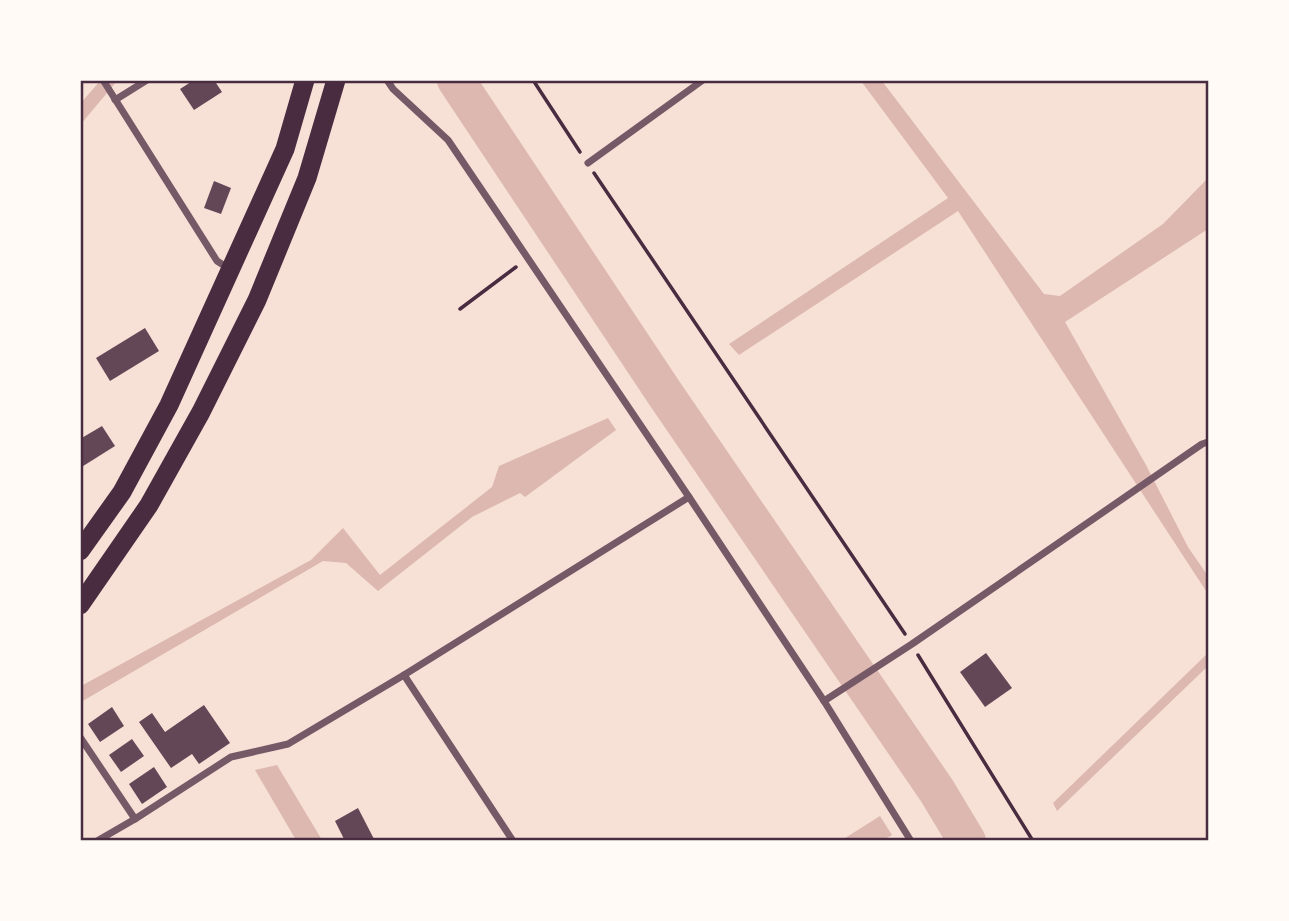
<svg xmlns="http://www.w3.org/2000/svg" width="1289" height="921" font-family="Helvetica,sans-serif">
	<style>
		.water { fill: #dcb8b0 }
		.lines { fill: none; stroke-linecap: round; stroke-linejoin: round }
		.river { stroke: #dcb8b0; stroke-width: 38 }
		.building { fill: #644757 }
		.path { stroke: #4a2c40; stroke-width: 3.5 }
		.minor { stroke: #755966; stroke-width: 7 }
		.trunk { stroke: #4a2c40; stroke-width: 19 }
		.neatline { fill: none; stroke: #4a2c40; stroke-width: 2.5 }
	</style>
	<rect width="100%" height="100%" fill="#f7e1d7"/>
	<!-- water -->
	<g class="water">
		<path d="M 100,81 L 117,81 L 81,124 L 80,104 Z"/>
		<path d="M 861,81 L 882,81 L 1044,294 L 1060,296 L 1163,224 L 1208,178 L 1208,229 L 1065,322 L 1146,465 L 1188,547 L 1208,576 L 1208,594 L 958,211 L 739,355 L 729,344 L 948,198 Z"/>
		<path d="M 608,418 L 616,430 L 525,497 L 520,493 L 472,517 L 378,591 L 346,563 L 323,561 L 81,702 L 81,686 L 311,560 L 343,528 L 380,575 L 492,487 L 499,466 Z"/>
		<path d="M 1208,653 L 1208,666 L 1057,811 L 1053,803 Z"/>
		<path d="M 277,765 L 322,840 L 296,840 L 255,770 Z"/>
		<path d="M 880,816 L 892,835 L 883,840 L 842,840 Z"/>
	</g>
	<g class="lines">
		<!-- river -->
		<path class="river" d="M 456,80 L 665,394 L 937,791 L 967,841"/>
	</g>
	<!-- building -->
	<g class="building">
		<path d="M 194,80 L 214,80 L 222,92 L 194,110 L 180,89 Z"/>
		<path d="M 214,181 L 231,188 L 221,214 L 204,208 Z"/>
		<path d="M 145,328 L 159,351 L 110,381 L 96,358 Z"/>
		<path d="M 102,426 L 115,446 L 80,468 L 80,439 Z"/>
		<path d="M 986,653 L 1012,688 L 985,707 L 960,672 Z"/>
		<path d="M 204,705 L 230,743 L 199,764 L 192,754 L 171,768 L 139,722 L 152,713 L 165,732 Z"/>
		<path d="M 112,707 L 124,726 L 100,742 L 88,724 Z"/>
		<path d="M 132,739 L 144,756 L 121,772 L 109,755 Z"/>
		<path d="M 154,767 L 167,787 L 142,804 L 129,784 Z"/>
		<path d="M 358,808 L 375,841 L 345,841 L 335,821 Z"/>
	</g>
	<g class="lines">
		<!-- path -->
		<g class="path">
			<path d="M 533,80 L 580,152"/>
			<path d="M 594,173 L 905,634"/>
			<path d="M 460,309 L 516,267"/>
			<path d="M 918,655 L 1033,841"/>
		</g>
		<!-- minor -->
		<g class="minor">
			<path d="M 103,80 L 217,261 L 228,268"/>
			<path d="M 387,80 L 393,89 L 448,140 L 689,497 L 824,701 L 911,841"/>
			<path d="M 115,100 L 147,80"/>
			<path d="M 588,163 L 703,80"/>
			<path d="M 404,675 L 513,841"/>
			<path d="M 824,701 L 912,644 L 1202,444 L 1208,442"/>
			<path d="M 80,737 L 135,819"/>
			<path d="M 97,841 L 135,819 L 231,757 L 288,744 L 404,675 L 689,497"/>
		</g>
		<!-- trunk -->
		<g class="trunk">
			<path d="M 80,551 L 122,492 L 169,405 L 285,149 L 305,80"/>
			<path d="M 80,605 L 149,505 L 201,412 L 257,300 L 307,178 L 336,80"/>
		</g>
	</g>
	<!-- border -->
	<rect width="1289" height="921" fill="none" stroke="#fffaf5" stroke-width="164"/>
	<rect x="82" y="82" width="1125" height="757" class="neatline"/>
</svg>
